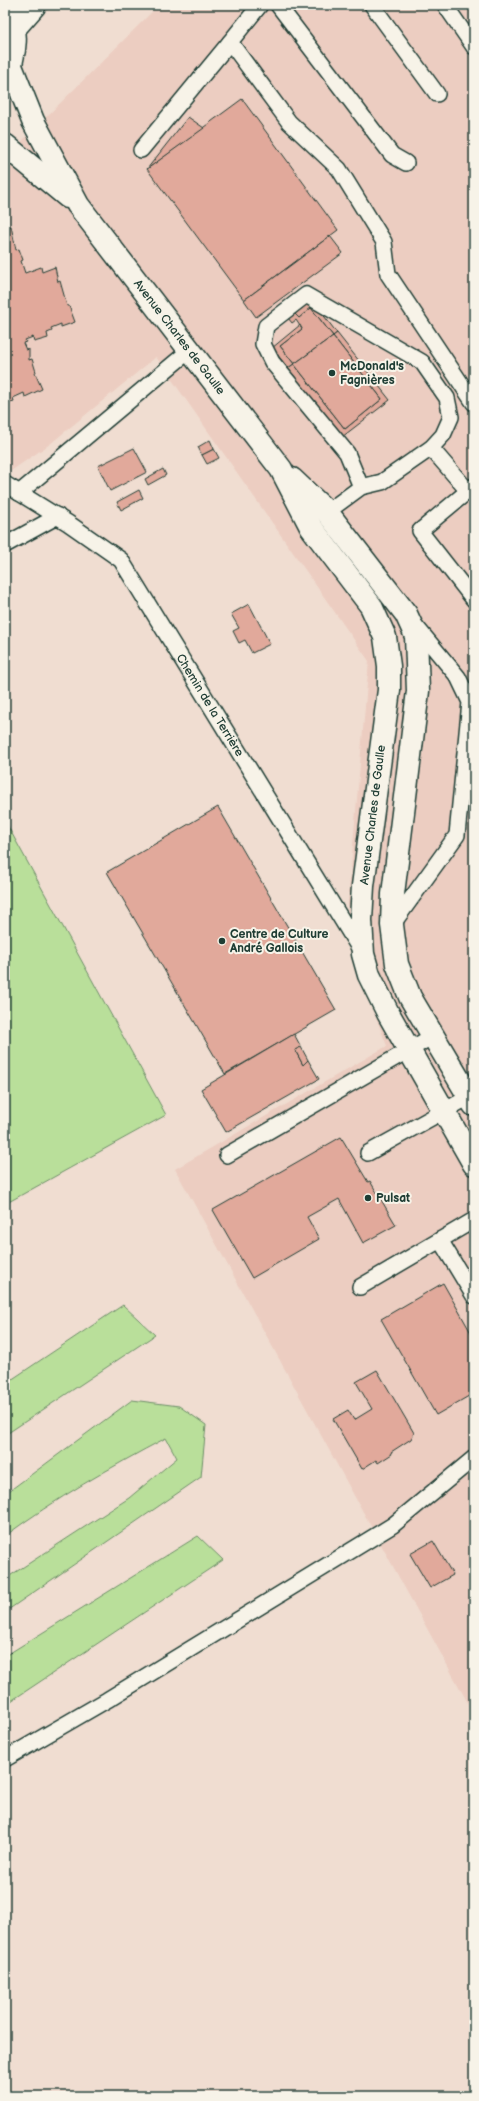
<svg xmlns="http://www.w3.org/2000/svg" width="479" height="2101" font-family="'Balsamiq Sans',sans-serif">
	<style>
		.built { fill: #eccdc1 }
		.green { fill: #b9df9a; stroke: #6c8e67 }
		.building { fill: #e1a99b; stroke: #1f3d34 }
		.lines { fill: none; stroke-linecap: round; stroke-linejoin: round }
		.lane-casing { stroke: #1f3d34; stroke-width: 18 }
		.street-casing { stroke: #1f3d34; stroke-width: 25 }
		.secondary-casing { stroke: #1f3d34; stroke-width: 25 }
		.lane { stroke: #f7f3e8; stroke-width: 15 }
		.street { stroke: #f7f3e8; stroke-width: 22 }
		.secondary { stroke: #f7f3e8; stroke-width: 22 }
		.poi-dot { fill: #1f3d34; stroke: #f7f3e8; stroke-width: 1.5 }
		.labels { text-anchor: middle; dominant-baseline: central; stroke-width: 4; stroke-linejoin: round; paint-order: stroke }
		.street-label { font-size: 12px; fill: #1f3d34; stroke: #f7f3e8 }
		.poi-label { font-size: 12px; font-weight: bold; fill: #1f3d34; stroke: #f7f3e8; text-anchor: start }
	</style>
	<rect width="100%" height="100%" fill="#f0ddd1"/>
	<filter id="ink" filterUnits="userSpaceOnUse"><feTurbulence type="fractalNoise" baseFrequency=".025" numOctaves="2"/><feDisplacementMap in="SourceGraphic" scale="8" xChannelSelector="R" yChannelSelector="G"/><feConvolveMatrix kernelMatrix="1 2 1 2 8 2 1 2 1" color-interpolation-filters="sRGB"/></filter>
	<g filter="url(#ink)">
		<!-- built -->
		<path class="built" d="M 159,5 L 474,5 L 474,1714 L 175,1169 L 387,1046 L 345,937 L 369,661 L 156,357 L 50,444 L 8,473 L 5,472 L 5,151 L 21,142 Z"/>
		<!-- green -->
		<g class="green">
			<path d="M 5,821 L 166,1115 L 5,1204 Z"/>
			<path d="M 123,1305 L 155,1335 L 5,1435 L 5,1384 Z"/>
			<path d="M 132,1400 L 179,1406 L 206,1425 L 201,1477 L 5,1612 L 5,1579 L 129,1498 L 177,1458 L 166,1438 C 111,1467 55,1499 5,1536 L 5,1494 Z"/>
			<path d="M 198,1536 L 223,1560 L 5,1705 L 5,1656 Z"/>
		</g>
		<!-- building -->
		<g class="building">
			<path d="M 242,99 L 338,230 L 244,300 L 147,169 Z"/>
			<path d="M 188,117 L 204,128 L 147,169 Z"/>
			<path d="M 11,226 L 16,250 L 19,249 L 23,260 L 21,261 L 25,273 L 41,267 L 42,272 L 55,267 L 58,282 L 60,281 L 67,306 L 69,306 L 75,322 L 61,327 L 61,324 L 51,328 L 52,331 L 47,333 L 48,338 L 34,342 L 33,337 L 25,340 L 26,342 L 23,343 L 26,350 L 29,349 L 29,360 L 32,359 L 36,372 L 35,373 L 42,389 L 25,397 L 24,393 L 13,398 L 14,401 L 5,404 L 5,228 Z"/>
			<path d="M 330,236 L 343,253 L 256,317 L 244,300 Z"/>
			<path d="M 312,300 L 337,333 L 333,336 L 311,308 L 299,318 L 295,314 Z"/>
			<path d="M 311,308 L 333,336 L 294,364 L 280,346 L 302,329 L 296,320 L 292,323 L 288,318 L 295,314 L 299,318 Z"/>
			<path d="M 300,325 L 302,329 L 280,346 L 294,364 L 288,368 L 272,348 Z"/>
			<path d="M 337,333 L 390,400 L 342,437 L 288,368 L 294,364 L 345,429 L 382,399 L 333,336 Z"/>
			<path d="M 333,336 L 382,399 L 345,429 L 294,364 Z"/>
			<path d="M 210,440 L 214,449 L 202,455 L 198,447 Z"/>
			<path d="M 134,448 L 147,472 L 110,491 L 98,466 Z"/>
			<path d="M 214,449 L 219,458 L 207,464 L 202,455 Z"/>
			<path d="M 163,469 L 166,475 L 148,485 L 145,479 Z"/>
			<path d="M 139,490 L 143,498 L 121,510 L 117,502 Z"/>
			<path d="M 249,604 L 270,644 L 252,653 L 245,640 L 239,643 L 233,631 L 239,628 L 231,614 Z"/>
			<path d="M 218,807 L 336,1010 L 225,1074 L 107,872 Z"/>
			<path d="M 294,1034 L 301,1047 L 295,1050 L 303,1065 L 308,1060 L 319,1079 L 226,1132 L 201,1089 Z"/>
			<path d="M 301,1047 L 308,1060 L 303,1065 L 295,1050 Z"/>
			<path d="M 341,1137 L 368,1182 L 370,1181 L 396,1225 L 363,1243 L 339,1199 L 307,1217 L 319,1239 L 252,1278 L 213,1210 Z"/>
			<path d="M 443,1283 L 474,1338 L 474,1393 L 436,1415 L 381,1319 Z"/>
			<path d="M 377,1370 L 414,1433 L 411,1439 L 391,1452 L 392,1454 L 378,1463 L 376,1460 L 362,1469 L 333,1419 L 348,1410 L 354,1420 L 372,1409 L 356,1382 Z"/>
			<path d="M 433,1541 L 453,1575 L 430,1588 L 410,1554 Z"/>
		</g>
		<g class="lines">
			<!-- lane casing -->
			<g class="lane-casing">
				<g id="lane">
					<path d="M 260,5 L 230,42 L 289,122 L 339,169 L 384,242 L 388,274 L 474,403"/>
					<path d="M 278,5 L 392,155 L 406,163"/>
					<path d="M 372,5 L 437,94"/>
					<path d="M 445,5 L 474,47"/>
					<path d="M 141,150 L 230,42"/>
					<path d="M 431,448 L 468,491"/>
					<path id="s1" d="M 5,484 L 68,523 L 121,560 L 361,951"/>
					<path d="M 474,486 L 420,531 L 474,600"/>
					<path d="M 19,493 L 190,350"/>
					<path d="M 327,512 L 361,487 L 382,482 L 431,448 L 443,435 L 451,417 L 447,398 L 422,362 L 306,295 L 266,326 L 263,344 L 272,362 L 347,453 L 361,487"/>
					<path d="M 5,545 L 58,516"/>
					<path d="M 392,925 L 457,835 L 470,702 L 458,677 L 414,624"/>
					<path d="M 368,1153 L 469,1097"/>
					<path d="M 227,1155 L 433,1036"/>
					<path d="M 440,1240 L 474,1220"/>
					<path d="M 360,1287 L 440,1240 L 474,1296"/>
					<path d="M 5,1759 L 107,1700 L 393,1525 L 474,1458"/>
				</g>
			</g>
			<!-- street casing -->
			<g class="street-casing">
				<g id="street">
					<path id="s2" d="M 11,66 L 33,121 L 78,205 L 281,469 L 311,527 L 371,606 L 385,637 L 389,666 L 389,690 L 363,886 L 361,920 L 363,954 L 369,975 L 388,1013 L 474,1164"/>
					<path d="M 5,145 L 68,197"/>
					<path d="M 292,479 L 327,512 L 406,614 L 416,636 L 418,691 L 393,894 L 392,925 L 397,964 L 410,997 L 474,1105"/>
				</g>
			</g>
			<!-- secondary casing -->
			<g class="secondary-casing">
				<g id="secondary">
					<path d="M 5,6 C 20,27 16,56 5,78"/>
					<path d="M 14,29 L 35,5"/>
				</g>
			</g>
			<!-- lane -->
			<use href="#lane" class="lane"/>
			<!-- street -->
			<use href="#street" class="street"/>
			<!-- secondary -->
			<use href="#secondary" class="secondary"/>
		</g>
	</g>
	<!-- markers -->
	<g class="poi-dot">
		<circle cx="332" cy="373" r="4"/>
		<circle cx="222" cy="941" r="4"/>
		<circle cx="368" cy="1198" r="4"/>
	</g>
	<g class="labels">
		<!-- street labels -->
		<g class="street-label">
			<text stroke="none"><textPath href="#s2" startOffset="321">Avenue Charles de Gaulle</textPath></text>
			<text stroke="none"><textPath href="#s1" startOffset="309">Chemin de la Terrière</textPath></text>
			<text transform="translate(373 815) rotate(-83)">Avenue Charles de Gaulle</text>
		</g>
		<!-- poi labels -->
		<g class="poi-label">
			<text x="340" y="366">McDonald's<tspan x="340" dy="14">Fagnières</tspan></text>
			<text x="230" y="934">Centre de Culture<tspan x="230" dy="14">André Gallois</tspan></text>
			<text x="376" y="1198">Pulsat</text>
		</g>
	</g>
	<!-- margin -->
	<rect width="479" height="2101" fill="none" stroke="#f7f3e8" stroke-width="20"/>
	<rect x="10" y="10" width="459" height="2081" fill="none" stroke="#1f3d34" stroke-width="1.5" filter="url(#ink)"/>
</svg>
